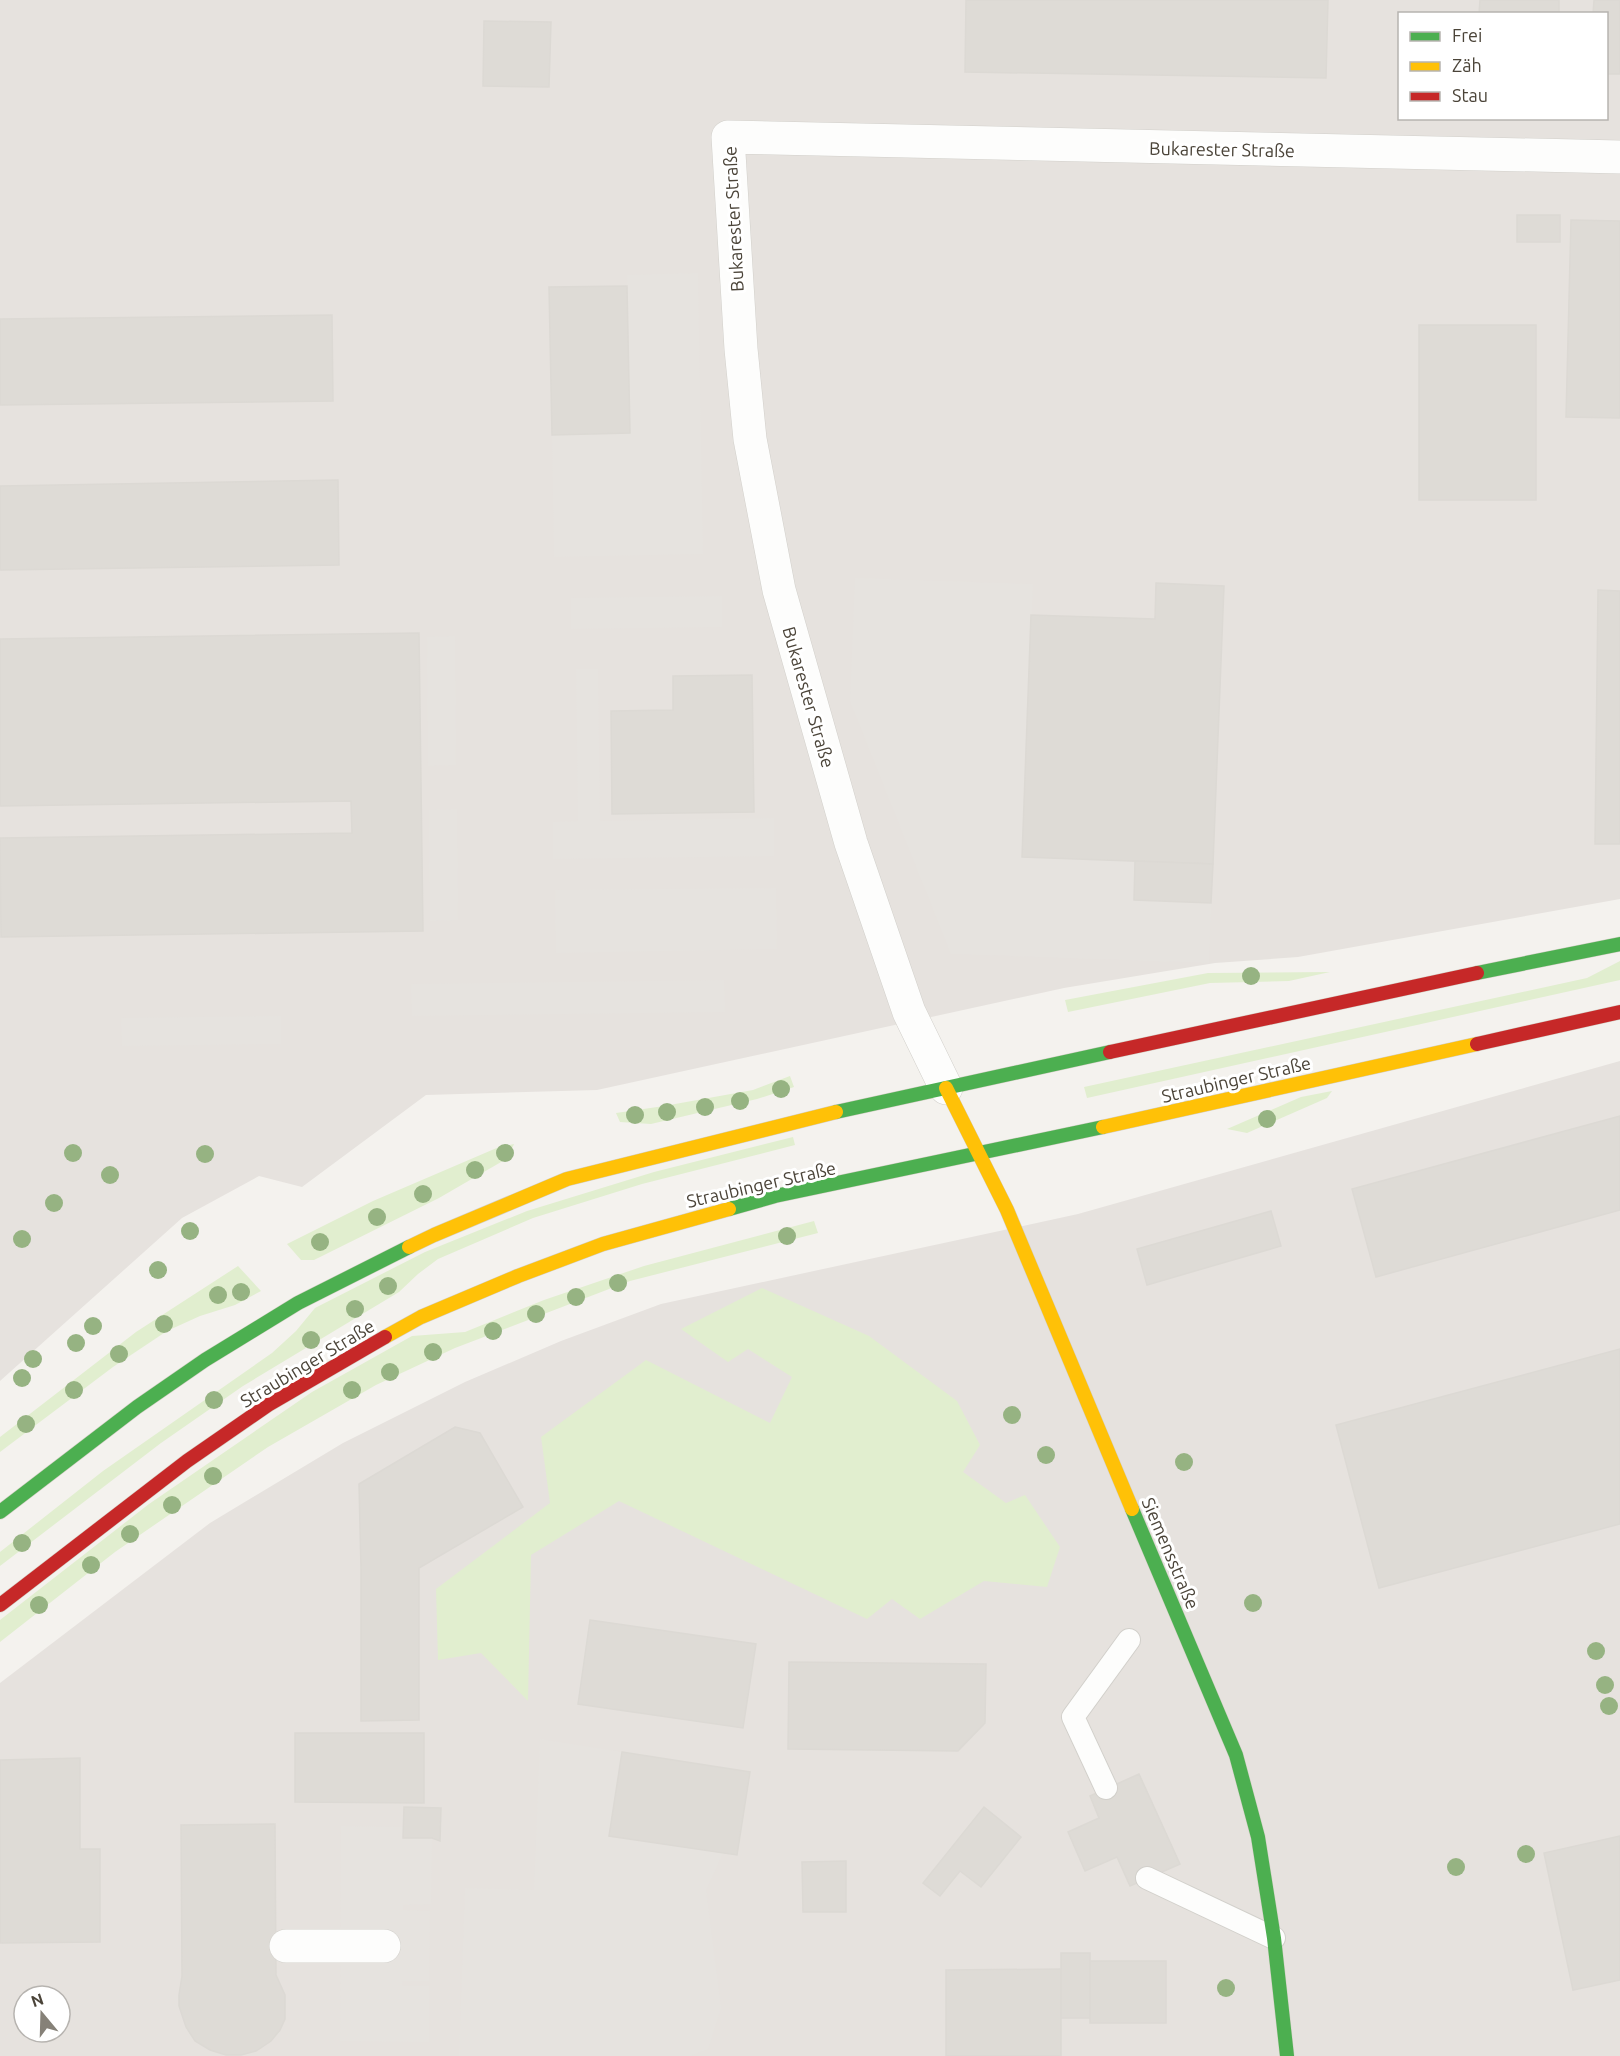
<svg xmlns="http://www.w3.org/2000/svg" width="1620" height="2056" font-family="Ubuntu,sans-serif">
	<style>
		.industrial { fill: #e6e2de; fill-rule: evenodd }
		.green { fill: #e1eecf }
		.parking { fill: #e6e3df }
		.building { fill: #dedbd6; stroke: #dcd9d4; stroke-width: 1.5 }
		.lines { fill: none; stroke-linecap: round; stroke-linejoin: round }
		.lane-casing { stroke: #d2d0cb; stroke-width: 24 }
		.street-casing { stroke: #d2d0cb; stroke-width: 34 }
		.fast-casing { stroke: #d3cfc5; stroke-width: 15 }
		.slow-casing { stroke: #d3cfc5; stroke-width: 15 }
		.jam-casing { stroke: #d3cfc5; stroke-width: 15 }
		.lane { stroke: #fdfdfc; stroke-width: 22 }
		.street { stroke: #fdfdfc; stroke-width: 33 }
		.fast { stroke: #4caf50; stroke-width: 14 }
		.slow { stroke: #ffc107; stroke-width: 14 }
		.jam { stroke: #c62828; stroke-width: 14 }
		.tree { fill: #96b382 }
		.labels { text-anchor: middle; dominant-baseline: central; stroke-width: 6; stroke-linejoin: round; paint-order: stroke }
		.street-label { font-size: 18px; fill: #4b4439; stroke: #fff }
	</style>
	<rect width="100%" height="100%" fill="#f4f2ee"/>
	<!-- industrial -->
	<g class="industrial">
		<path d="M 0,0 L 1620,0 L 1620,899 L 1298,957 L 1215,963 L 1064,988 L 597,1090 L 426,1095 L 302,1187 L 259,1176 L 182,1218 L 0,1381 ZM 1400,14 L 1606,14 L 1606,118 L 1400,118 Z"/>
		<path d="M 1620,1061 L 1620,2056 L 0,2056 L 0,1683 L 210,1523 L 343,1443 L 465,1382 L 561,1341 L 661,1304 L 1078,1214 ZM 24,1996 L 60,1996 L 60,2032 L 24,2032 Z"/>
	</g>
	<!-- green -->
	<g class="green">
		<path d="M 1620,961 L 1620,980 L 1087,1098 L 1084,1087 L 1587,978 Z"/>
		<path d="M 1330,972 L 1289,981 L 1210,983 L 1068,1012 L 1065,1000 L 1208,973 Z"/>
		<path d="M 790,1076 L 794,1087 L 757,1099 L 651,1124 L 620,1122 L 616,1113 L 664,1106 L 753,1090 Z"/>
		<path d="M 1332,1091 L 1327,1098 L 1247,1133 L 1227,1129 L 1301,1097 Z"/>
		<path d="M 793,1137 L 795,1145 L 642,1184 L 533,1218 L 438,1259 L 418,1274 L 399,1292 L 243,1386 L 161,1443 L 0,1566 L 0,1552 L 103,1471 L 272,1353 L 296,1331 L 315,1308 L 425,1252 L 527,1211 L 654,1172 Z"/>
		<path d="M 514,1144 L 508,1158 L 439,1198 L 314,1260 L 301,1260 L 287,1244 L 373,1201 L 499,1147 Z"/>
		<path d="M 814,1221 L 818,1233 L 630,1281 L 455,1348 L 376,1385 L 268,1447 L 115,1552 L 0,1642 L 0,1620 L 149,1504 L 312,1392 L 412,1336 L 465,1332 L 544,1300 L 644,1266 Z"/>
		<path d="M 238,1266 L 261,1291 L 235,1305 L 200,1316 L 167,1331 L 113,1367 L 0,1452 L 0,1437 L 136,1332 Z"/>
		<path d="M 762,1288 L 869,1336 L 957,1401 L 980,1445 L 963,1472 L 1006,1503 L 1025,1495 L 1060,1547 L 1047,1587 L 984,1581 L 920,1619 L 892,1599 L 867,1619 L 619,1501 L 531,1555 L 528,1701 L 481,1653 L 438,1660 L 436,1589 L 550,1503 L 541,1437 L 646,1360 L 770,1423 L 792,1377 L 748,1349 L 728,1362 L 681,1329 Z"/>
	</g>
	<!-- parking -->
	<g class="parking">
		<path d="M 698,273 L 703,554 L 554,557 L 552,435 L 630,433 L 627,275 Z"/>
		<path d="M 855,578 L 1033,584 L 1022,857 L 1135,861 L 1134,900 L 1211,903 L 1209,963 L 951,954 L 850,701 Z"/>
		<path d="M 722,596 L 722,627 L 571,629 L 571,598 Z"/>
		<path d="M 455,636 L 456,765 L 428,766 L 427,637 Z"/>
		<path d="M 576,669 L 598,669 L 600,821 L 774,818 L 774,856 L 553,859 L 553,822 L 578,821 Z"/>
		<path d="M 457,809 L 458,920 L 430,921 L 429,810 Z"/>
		<path d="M 776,888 L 777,949 L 556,953 L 555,890 Z"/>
		<path d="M 724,980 L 725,1012 L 412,1016 L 411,984 Z"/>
		<path d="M 281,1016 L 281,1044 L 122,1046 L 121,1018 Z"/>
		<path d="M 540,1739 L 622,1752 L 610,1836 L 723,1853 L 706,1890 L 721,2008 L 708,2049 L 690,2056 L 459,2056 L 465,1888 L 534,1890 Z"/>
		<path d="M 341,1826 L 403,1827 L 403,1838 L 432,1838 L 431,1904 L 403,1905 L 403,1910 L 430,1911 L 429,1981 L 402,1981 L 403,1986 L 429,1986 L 429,2042 L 340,2041 Z"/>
	</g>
	<!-- building -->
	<g class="building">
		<path d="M 966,0 L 1328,0 L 1326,78 L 965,72 Z"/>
		<path d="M 1480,0 L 1559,0 L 1559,14 L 1479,14 Z"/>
		<path d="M 1594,0 L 1620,0 L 1620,74 L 1606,74 L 1606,14 L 1593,14 Z"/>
		<path d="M 484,21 L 551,22 L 549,87 L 483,86 Z"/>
		<rect x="1517" y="215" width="43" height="27"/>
		<path d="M 1571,220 L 1620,221 L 1620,418 L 1566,417 Z"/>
		<path d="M 627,286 L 630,433 L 552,435 L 549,287 Z"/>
		<path d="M 332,315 L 333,401 L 0,405 L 0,319 Z"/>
		<rect x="1419" y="325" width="117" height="175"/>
		<path d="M 338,480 L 339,565 L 0,570 L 0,486 Z"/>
		<path d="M 1156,583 L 1224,586 L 1213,864 L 1022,857 L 1031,615 L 1155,619 Z"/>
		<path d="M 1598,590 L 1620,591 L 1620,844 L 1595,844 Z"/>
		<path d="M 419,633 L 423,931 L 1,937 L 0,838 L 352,833 L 351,801 L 0,806 L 0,639 Z"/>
		<path d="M 752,675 L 754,812 L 612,814 L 611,711 L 673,710 L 673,676 Z"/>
		<path d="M 1135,861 L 1213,864 L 1211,903 L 1134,900 Z"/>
		<path d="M 1620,1116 L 1620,1210 L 1376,1277 L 1352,1189 Z"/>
		<path d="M 1271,1211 L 1281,1246 L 1147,1285 L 1137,1249 Z"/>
		<path d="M 1620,1349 L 1620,1524 L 1379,1588 L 1336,1425 Z"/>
		<path d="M 455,1427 L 480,1433 L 523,1507 L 419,1568 L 419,1720 L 361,1721 L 361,1569 L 359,1484 Z"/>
		<path d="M 590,1620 L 756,1644 L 743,1728 L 578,1704 Z"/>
		<path d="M 789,1662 L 986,1664 L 985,1723 L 958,1751 L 788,1749 Z"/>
		<path d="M 295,1733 L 424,1733 L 424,1803 L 295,1802 Z"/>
		<path d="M 622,1752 L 750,1772 L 737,1855 L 609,1836 Z"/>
		<path d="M 80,1758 L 80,1849 L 100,1849 L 100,1942 L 0,1943 L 0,1760 Z"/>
		<path d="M 1139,1774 L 1180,1864 L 1130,1886 L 1117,1857 L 1085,1871 L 1068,1832 L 1099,1818 L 1090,1796 Z"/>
		<path d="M 404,1807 L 441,1808 L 440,1841 L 432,1838 L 403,1838 Z"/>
		<path d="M 984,1807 L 1021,1837 L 981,1887 L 960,1871 L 940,1896 L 923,1883 Z"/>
		<path d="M 275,1824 L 276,1975 L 285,1995 L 285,2019 L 280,2030 L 271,2041 L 256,2051 L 241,2055 L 226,2055 L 210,2050 L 195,2041 L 186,2027 L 179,2006 L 179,1995 L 182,1976 L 181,1825 Z"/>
		<path d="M 1620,1836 L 1620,1980 L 1573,1990 L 1544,1853 Z"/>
		<path d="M 846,1861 L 846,1912 L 803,1912 L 802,1862 Z"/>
		<rect x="1061" y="1953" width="29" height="65"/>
		<rect x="1090" y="1961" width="76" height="62"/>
		<path d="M 1061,1969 L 1061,2056 L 946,2056 L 946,1970 Z"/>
	</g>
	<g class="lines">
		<!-- lane casing -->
		<g class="lane-casing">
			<g id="lane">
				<path d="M 1106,1788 L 1073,1717 L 1129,1640"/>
				<path d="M 1147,1878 L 1274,1938"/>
			</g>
		</g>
		<!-- street casing -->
		<g class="street-casing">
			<g id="street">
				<path d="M 946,1088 L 909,1012 L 851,843 L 779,590 L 750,439 L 741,349 L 728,137 L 1620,157"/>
				<path d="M 286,1946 L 384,1946"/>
			</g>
		</g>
		<!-- fast casing -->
		<g class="fast-casing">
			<g id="fast">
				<path d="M 1477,973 L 1620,944"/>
				<path d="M 836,1112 L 1110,1052"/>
				<path d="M 729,1209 L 775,1196 L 1103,1127"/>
				<path d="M 1132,1509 L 1236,1755 L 1258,1837 L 1274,1938 L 1287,2056"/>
				<path d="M 0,1512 L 137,1407 L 205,1360 L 298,1303 L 409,1247"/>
			</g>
		</g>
		<!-- slow casing -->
		<g class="slow-casing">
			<g id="slow">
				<path d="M 946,1088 L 1007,1210 L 1132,1509"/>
				<path d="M 1103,1127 L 1477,1044"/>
				<path d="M 409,1247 L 434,1235 L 567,1179 L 836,1112"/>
				<path d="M 385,1337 L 421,1317 L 518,1276 L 603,1244 L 729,1209"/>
			</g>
		</g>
		<!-- jam casing -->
		<g class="jam-casing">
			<g id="jam">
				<path d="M 1477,1044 L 1620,1012"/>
				<path d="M 1110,1052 L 1477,973"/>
				<path d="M 0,1605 L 187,1461 L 268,1405 L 385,1337"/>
			</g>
		</g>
		<!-- lane -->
		<use href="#lane" class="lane"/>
		<!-- street -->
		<use href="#street" class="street"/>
		<!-- fast -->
		<use href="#fast" class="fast"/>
		<!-- slow -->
		<use href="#slow" class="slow"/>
		<!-- jam -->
		<use href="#jam" class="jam"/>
	</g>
	<!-- trees -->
	<g class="tree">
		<circle cx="1251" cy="976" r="9"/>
		<circle cx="781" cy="1089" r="9"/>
		<circle cx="740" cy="1101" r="9"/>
		<circle cx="705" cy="1107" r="9"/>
		<circle cx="667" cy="1112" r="9"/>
		<circle cx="635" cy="1115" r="9"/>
		<circle cx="1267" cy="1119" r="9"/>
		<circle cx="73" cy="1153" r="9"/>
		<circle cx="505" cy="1153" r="9"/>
		<circle cx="205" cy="1154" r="9"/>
		<circle cx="475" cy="1170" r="9"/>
		<circle cx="110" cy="1175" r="9"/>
		<circle cx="423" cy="1194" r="9"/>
		<circle cx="54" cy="1203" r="9"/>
		<circle cx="377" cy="1217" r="9"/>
		<circle cx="190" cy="1231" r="9"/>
		<circle cx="787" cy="1236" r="9"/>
		<circle cx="22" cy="1239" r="9"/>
		<circle cx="320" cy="1242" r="9"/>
		<circle cx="158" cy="1270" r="9"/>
		<circle cx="618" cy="1283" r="9"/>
		<circle cx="388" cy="1286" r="9"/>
		<circle cx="241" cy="1292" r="9"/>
		<circle cx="218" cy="1295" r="9"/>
		<circle cx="576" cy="1297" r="9"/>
		<circle cx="355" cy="1309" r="9"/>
		<circle cx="536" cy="1314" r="9"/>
		<circle cx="164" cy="1324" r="9"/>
		<circle cx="93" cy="1326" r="9"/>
		<circle cx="493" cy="1331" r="9"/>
		<circle cx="311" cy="1340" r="9"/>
		<circle cx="76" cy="1343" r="9"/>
		<circle cx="433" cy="1352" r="9"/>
		<circle cx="119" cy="1354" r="9"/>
		<circle cx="33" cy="1359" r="9"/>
		<circle cx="390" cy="1372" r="9"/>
		<circle cx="22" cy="1378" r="9"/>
		<circle cx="74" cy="1390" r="9"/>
		<circle cx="352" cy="1390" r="9"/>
		<circle cx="214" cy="1400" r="9"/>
		<circle cx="1012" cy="1415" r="9"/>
		<circle cx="26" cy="1424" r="9"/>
		<circle cx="1046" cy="1455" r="9"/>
		<circle cx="1184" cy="1462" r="9"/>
		<circle cx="213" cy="1476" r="9"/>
		<circle cx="172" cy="1505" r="9"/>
		<circle cx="130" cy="1534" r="9"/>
		<circle cx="22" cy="1543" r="9"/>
		<circle cx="91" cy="1565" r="9"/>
		<circle cx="1253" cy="1603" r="9"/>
		<circle cx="39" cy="1605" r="9"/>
		<circle cx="1596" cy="1651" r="9"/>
		<circle cx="1605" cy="1685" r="9"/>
		<circle cx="1609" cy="1706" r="9"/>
		<circle cx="1526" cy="1854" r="9"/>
		<circle cx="1456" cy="1867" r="9"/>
		<circle cx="1226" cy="1988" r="9"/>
	</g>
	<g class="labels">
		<!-- street labels -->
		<g class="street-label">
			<text transform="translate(1222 149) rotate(1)">Bukarester Straße</text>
			<text transform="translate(733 219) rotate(-93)">Bukarester Straße</text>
			<text transform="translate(809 697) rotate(74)">Bukarester Straße</text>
			<text transform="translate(1236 1079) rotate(-13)">Straubinger Straße</text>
			<text transform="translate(761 1184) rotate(-13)">Straubinger Straße</text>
			<text transform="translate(307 1363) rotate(-31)">Straubinger Straße</text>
			<text transform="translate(1171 1553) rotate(67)">Siemensstraße</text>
		</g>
	</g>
	<!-- legend -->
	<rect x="1398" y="12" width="210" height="108" fill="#ffffff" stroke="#b7b4b0" stroke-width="1.5"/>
	<rect x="1410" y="32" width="30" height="9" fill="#4caf50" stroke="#b7b4b0" stroke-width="1.5"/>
	<text x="1452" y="42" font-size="18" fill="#4b4439">Frei</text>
	<rect x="1410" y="62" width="30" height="9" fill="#ffc107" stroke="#b7b4b0" stroke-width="1.5"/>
	<text x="1452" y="72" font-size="18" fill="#4b4439">Zäh</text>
	<rect x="1410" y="92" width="30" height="9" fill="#c62828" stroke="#b7b4b0" stroke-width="1.5"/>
	<text x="1452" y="102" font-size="18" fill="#4b4439">Stau</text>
	<!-- north arrow -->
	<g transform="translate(42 2014) rotate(341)"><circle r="28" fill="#ffffff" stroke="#b7b4b0" stroke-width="1.5"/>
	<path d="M0-4.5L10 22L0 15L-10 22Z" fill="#868178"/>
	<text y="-9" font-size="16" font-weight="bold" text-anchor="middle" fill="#4b4439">N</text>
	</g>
</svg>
